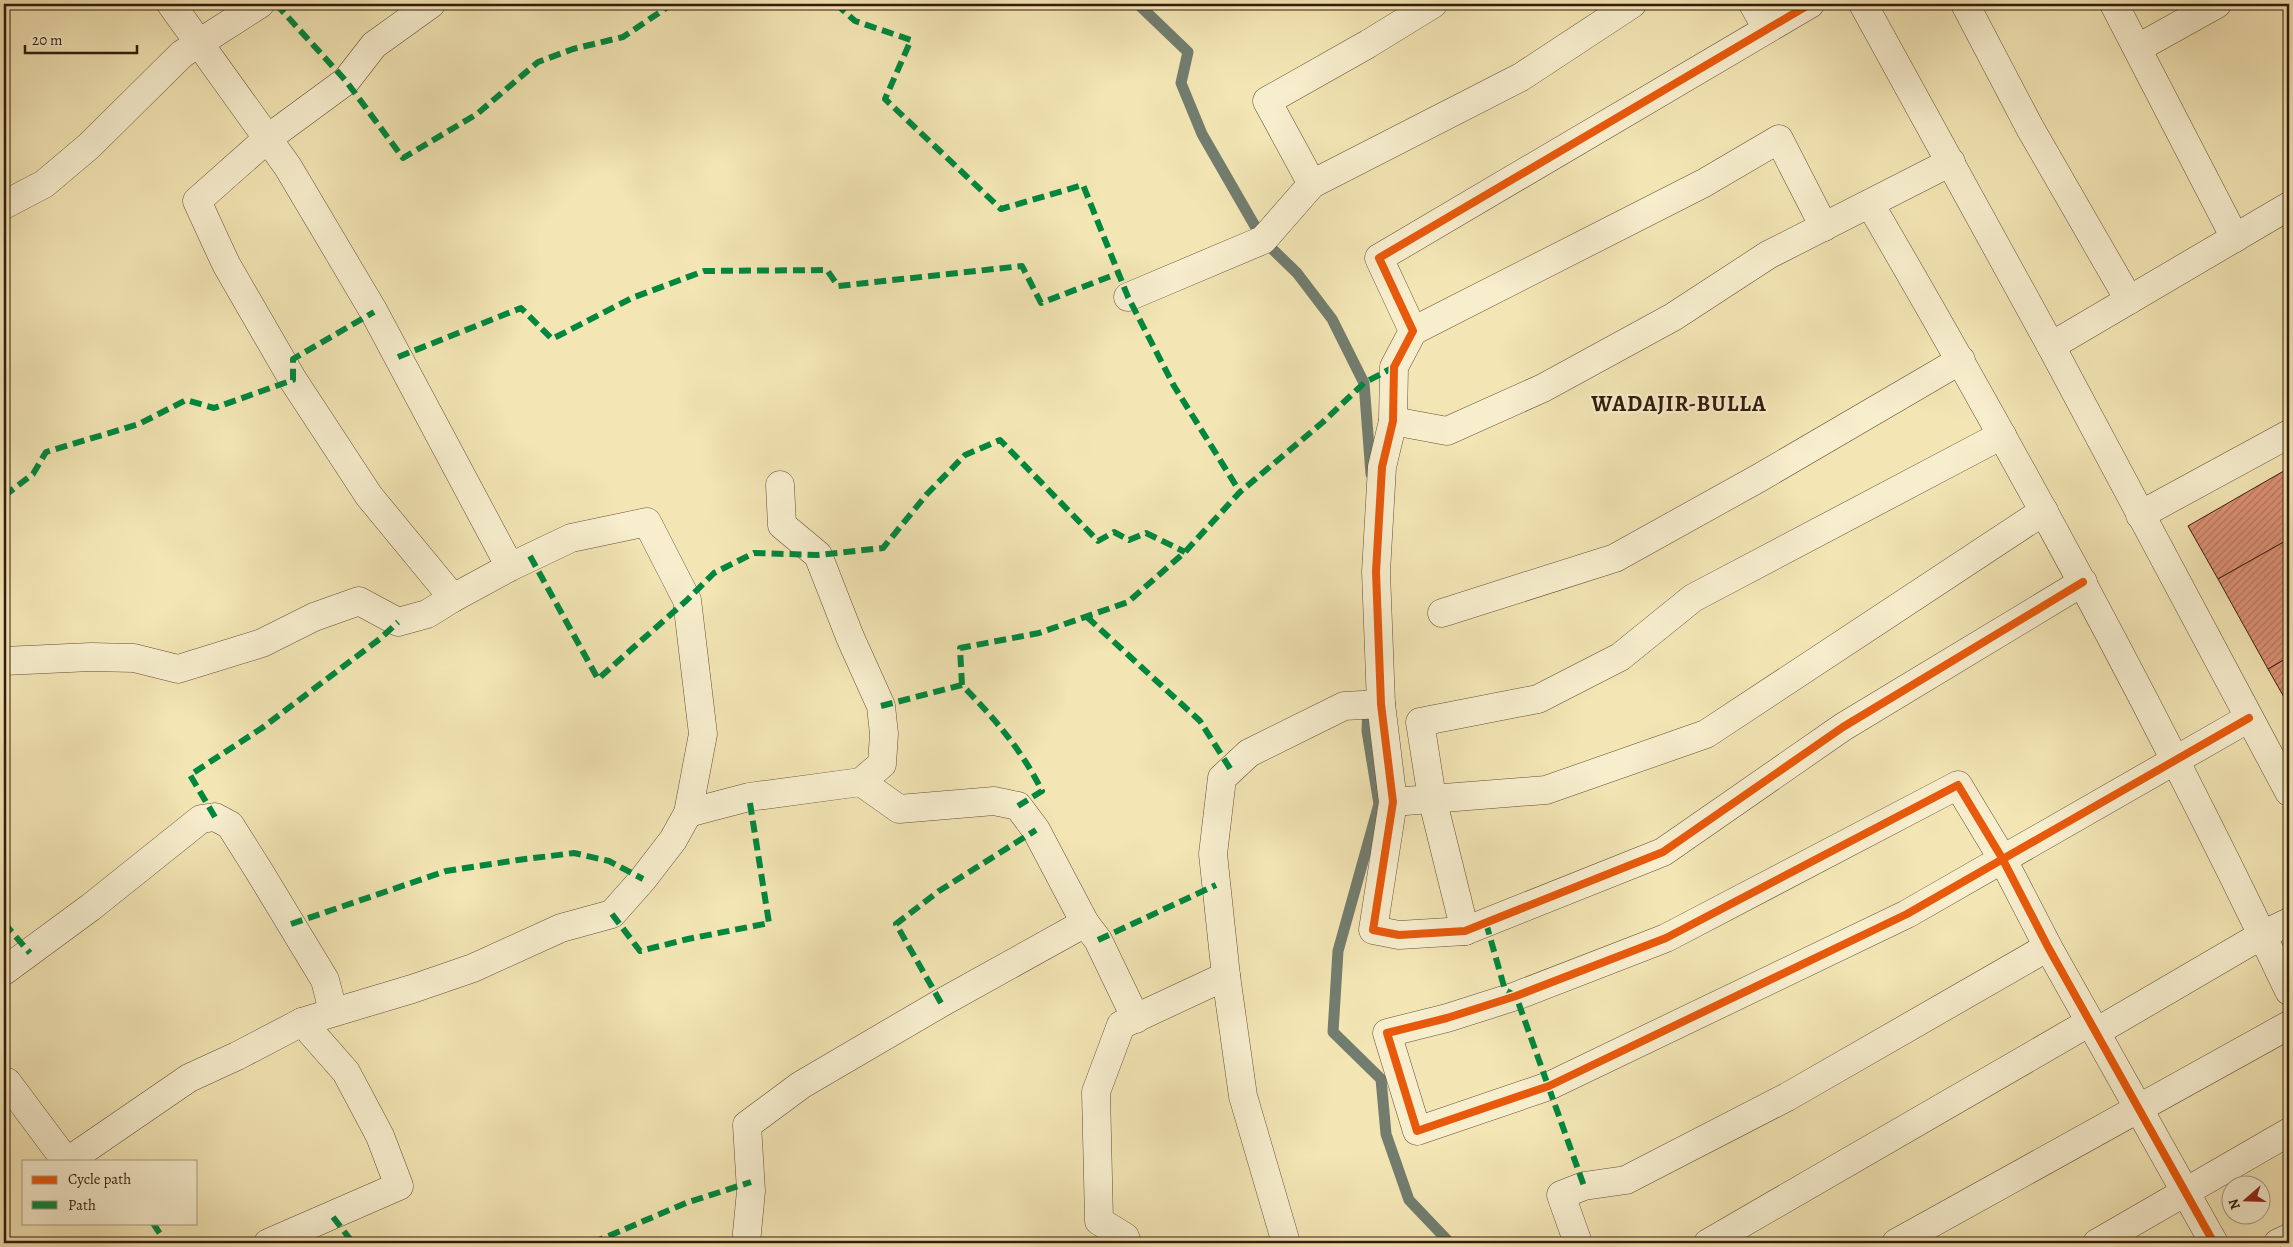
<svg xmlns="http://www.w3.org/2000/svg" width="2293" height="1247" font-family="Alegreya,serif">
	<style>
		.lines { fill: none; stroke-linecap: round; stroke-linejoin: round }
		.stream { stroke: #727d6f; stroke-width: 11 }
		.building { fill: url(#building-hatch); stroke: #331b0b }
		.street-casing { stroke: #634e35; stroke-width: 29 }
		.street { stroke: #f7eece; stroke-width: 28 }
		.quiet { stroke: #00873e; stroke-width: 6; stroke-dasharray: 12 6; stroke-linecap: butt }
		.cycleway-casing { stroke: #f7eece; stroke-width: 11 }
		.cycleway { stroke: #e8590c; stroke-width: 8 }
		.labels { text-anchor: middle; dominant-baseline: central; stroke-width: 4.5; stroke-linejoin: round; paint-order: stroke }
		.district-label { font-size: 22px; font-weight: bold; letter-spacing: 1px; fill: #331b0b; stroke: #f7eece }
	</style>
	<defs>
		<pattern id="building-hatch" width="6" height="6" patternUnits="userSpaceOnUse" patternTransform="scale(1.25)"><rect width="6" height="6" fill="#de9176"/><path d="M-1 1l2-2M0 6l6-6M5 7l2-2" fill="none" stroke="#b5765f"/></pattern>
	</defs>
	<rect width="100%" height="100%" fill="#f3e5b4"/>
	<filter id="stains"><feTurbulence type="fractalNoise" baseFrequency=".004" numOctaves="4"/><feColorMatrix values="0 0 0 0 .2 0 0 0 0 .09 0 0 0 0 .02 0 0 0 .5 -.17"/></filter>
	<radialGradient id="worn" r=".72"><stop offset=".6" stop-color="#630" stop-opacity="0"/><stop offset="1" stop-color="#630" stop-opacity=".3"/></radialGradient>
	<g class="lines">
		<!-- stream -->
		<g class="stream">
			<path d="M 1138,4 L 1188,52 L 1181,83 L 1202,134 L 1263,240 L 1297,273 L 1332,319 L 1364,383 L 1371,474"/>
			<path d="M 1368,703 L 1367,731 L 1379,804 L 1338,951 L 1333,1032 L 1381,1079 L 1386,1134 L 1409,1200 L 1450,1243"/>
		</g>
	</g>
	<!-- building -->
	<g class="building">
		<path d="M 2289,468 L 2289,539 L 2218,579 L 2188,526 Z"/>
		<path d="M 2289,539 L 2289,657 L 2268,669 L 2218,579 Z"/>
		<path d="M 2289,657 L 2289,706 L 2268,669 Z"/>
	</g>
	<g class="lines">
		<!-- street casing -->
		<g class="street-casing">
			<g id="street">
				<path d="M 171,4 L 288,167 L 374,312 L 510,567"/>
				<path d="M 431,4 L 374,45 L 346,81 L 267,139 L 197,201 L 226,264 L 293,380 L 369,496 L 453,598"/>
				<path d="M 1753,4 L 1767,29"/>
				<path d="M 1810,4 L 1379,258 L 1413,331 L 1394,367 L 1393,421 L 1382,467 L 1376,572 L 1381,704 L 1393,802 L 1373,930 L 1399,935 L 1465,931 L 1663,852 L 1843,727 L 2083,582"/>
				<path d="M 1863,4 L 2051,346 L 2289,792"/>
				<path d="M 1965,4 L 2030,128 L 2129,300"/>
				<path d="M 2114,4 L 2235,238"/>
				<path d="M 2138,48 L 2217,4"/>
				<path d="M 1312,184 L 1267,101 L 1368,44 L 1433,4"/>
				<path d="M 1870,204 C 2020,461 2161,722 2289,991"/>
				<path d="M 4,205 L 44,184 L 89,146 L 182,54 L 260,4"/>
				<path d="M 1128,297 L 1263,240 L 1312,184 L 1521,77 L 1632,4"/>
				<path d="M 1413,331 L 1704,183 L 1779,139 L 1824,227"/>
				<path d="M 2051,346 L 2289,206"/>
				<path d="M 1393,421 L 1447,431 L 1543,388 L 1673,317 L 1768,255 L 1951,162"/>
				<path d="M 2140,515 L 2289,434"/>
				<path d="M 1442,613 L 1615,558 L 1759,478 L 1961,360"/>
				<path d="M 4,661 L 91,657 L 134,658 L 178,669 L 262,643 L 314,617 L 359,601 L 398,622 L 427,614 L 453,598 L 510,567 L 571,538 L 647,522 L 687,600 L 703,734 L 688,813 L 673,840 L 643,879 L 612,914 L 561,928 L 473,968 L 412,989 L 302,1022 L 237,1056 L 189,1078 L 68,1161"/>
				<path d="M 861,782 L 899,809 L 994,801 L 1018,806 L 1036,830 L 1085,923"/>
				<path d="M 1393,802 L 1546,790 L 1706,734 L 2044,511"/>
				<path d="M 688,813 L 749,797 L 861,782 L 882,764 L 884,734 L 881,706 L 850,637 L 818,555 L 782,525 L 780,485"/>
				<path d="M 1465,931 L 1432,798 L 1420,722 L 1538,699 L 1620,657 L 1693,598 L 2002,435"/>
				<path d="M 4,971 L 91,907 L 201,819 L 215,817 L 230,825 L 259,871 L 325,980 L 333,1011"/>
				<path d="M 2096,1032 L 2262,935 L 2289,922"/>
				<path d="M 4,1084 L 7,1082 L 66,1161"/>
				<path d="M 268,1243 L 399,1186 L 380,1136 L 346,1072 L 302,1022"/>
				<path d="M 746,1243 L 751,1191 L 747,1125 L 801,1085 L 941,1003 L 1085,923 L 1098,940 L 1136,1019"/>
				<path d="M 1127,1243 L 1125,1237 L 1099,1221 L 1096,1092 L 1121,1025 L 1226,976"/>
				<path d="M 1286,1243 L 1243,1096 L 1226,976 L 1213,854 L 1222,778 L 1249,753 L 1344,706 L 1381,704"/>
				<path d="M 1578,1243 L 1561,1195 L 1584,1186 L 1626,1180 L 1787,1097 L 2048,947"/>
				<path d="M 1708,1243 L 2090,1022"/>
				<path d="M 1896,1243 L 2289,1025"/>
				<path d="M 2097,1243 L 2289,1132"/>
				<path d="M 2214,1243 L 2048,947 L 2002,858 L 1958,785 L 1666,938 L 1516,996 L 1447,1018 L 1387,1033 L 1417,1131 L 1549,1086 L 1907,914 L 2249,718"/>
				<path d="M 2278,1243 L 2289,1238"/>
			</g>
		</g>
		<!-- street -->
		<use href="#street" class="street"/>
		<!-- quiet -->
		<g class="quiet">
			<path d="M 276,4 L 346,81 L 403,158 L 477,114 L 538,62 L 573,49 L 623,37 L 672,4"/>
			<path d="M 836,4 L 855,21 L 911,40 L 885,99 L 1001,209 L 1083,185 L 1128,297 L 1174,386 L 1240,492"/>
			<path d="M 398,357 L 521,308 L 552,339 L 632,298 L 704,271 L 827,270 L 838,286 L 1022,266 L 1041,303 L 1119,273"/>
			<path d="M 4,496 L 33,474 L 46,452 L 139,424 L 186,400 L 214,408 L 293,380 L 293,359 L 374,312"/>
			<path d="M 530,556 L 598,679 L 687,600 L 714,573 L 754,553 L 818,555 L 883,548 L 927,494 L 965,455 L 1000,440 L 1098,541 L 1114,532 L 1129,540 L 1146,533 L 1185,552"/>
			<path d="M 1087,617 L 1200,721 L 1231,770"/>
			<path d="M 962,685 L 960,648 L 1039,633 L 1128,602 L 1185,552 L 1240,492 L 1323,422 L 1364,383 L 1394,367"/>
			<path d="M 881,706 L 962,685 C 994,718 1022,750 1042,791 L 1018,806"/>
			<path d="M 215,817 L 190,775 L 262,728 L 381,638 L 398,622"/>
			<path d="M 612,914 L 640,951 L 688,939 L 769,923 L 749,797"/>
			<path d="M 4,923 L 30,953"/>
			<path d="M 1486,923 L 1505,990 L 1516,996 L 1584,1186"/>
			<path d="M 291,924 L 446,871 L 518,860 L 574,853 L 609,861 L 643,879"/>
			<path d="M 1098,940 L 1216,885"/>
			<path d="M 941,1003 L 896,924 L 939,891 L 1036,830"/>
			<path d="M 333,1217 L 353,1243"/>
			<path d="M 153,1223 L 166,1243"/>
			<path d="M 592,1243 L 686,1203 L 751,1182"/>
		</g>
		<!-- cycleway casing -->
		<g class="cycleway-casing">
			<g id="cycleway">
				<path d="M 1810,4 L 1379,258 L 1413,331 L 1394,367 L 1393,421 L 1382,467 L 1376,572 L 1381,704 L 1393,802 L 1373,930 L 1399,935 L 1465,931 L 1663,852 L 1843,727 L 2083,582"/>
				<path d="M 2214,1243 L 2048,947 L 2002,858 L 1958,785 L 1666,938 L 1516,996 L 1447,1018 L 1387,1033 L 1417,1131 L 1549,1086 L 1907,914 L 2249,718"/>
			</g>
		</g>
		<!-- cycleway -->
		<use href="#cycleway" class="cycleway"/>
	</g>
	<g class="labels">
		<!-- district labels -->
		<g class="district-label">
			<text x="1679" y="404">WADAJIR-BULLA</text>
		</g>
	</g>
	<!-- margin -->
	<rect width="2293" height="1247" fill="none" stroke="#f3e5b4" stroke-width="20"/>
	<rect x="5" y="5" width="2283" height="1237" fill="none" stroke="#331b0b" stroke-width="2.5"/>
	<rect x="10" y="10" width="2273" height="1227" fill="none" stroke="#331b0b"/>
	<!-- legend -->
	<rect x="22" y="1160" width="175" height="65" fill="#f7eece" stroke="#a99a80"/>
	<rect x="32" y="1176" width="25" height="8" fill="#e8590c" stroke="#a99a80"/>
	<text x="68" y="1184" font-size="15" fill="#331b0b">Cycle path</text>
	<rect x="32" y="1201" width="25" height="8" fill="#00873e" stroke="#a99a80"/>
	<text x="68" y="1210" font-size="15" fill="#331b0b">Path</text>
	<!-- north arrow -->
	<g transform="translate(2246 1200) rotate(250)"><circle r="24" fill="#f7eece" stroke="#a99a80"/>
	<path d="M0-4L9 19L0 12L-9 19Z" fill="#8f2418"/>
	<text y="-8" font-size="14" font-weight="bold" text-anchor="middle" fill="#331b0b">N</text>
	</g>
	<!-- scale -->
	<path d="M25 45v8h112v-8" fill="none" stroke="#331b0b" stroke-width="2.5"/>
	<text x="32" y="45" font-size="15" fill="#331b0b" stroke="#f7eece" stroke-width="4" paint-order="stroke">20 m</text>
	<rect width="100%" height="100%" filter="url(#stains)"/>
	<rect width="100%" height="100%" fill="url(#worn)"/>
</svg>
